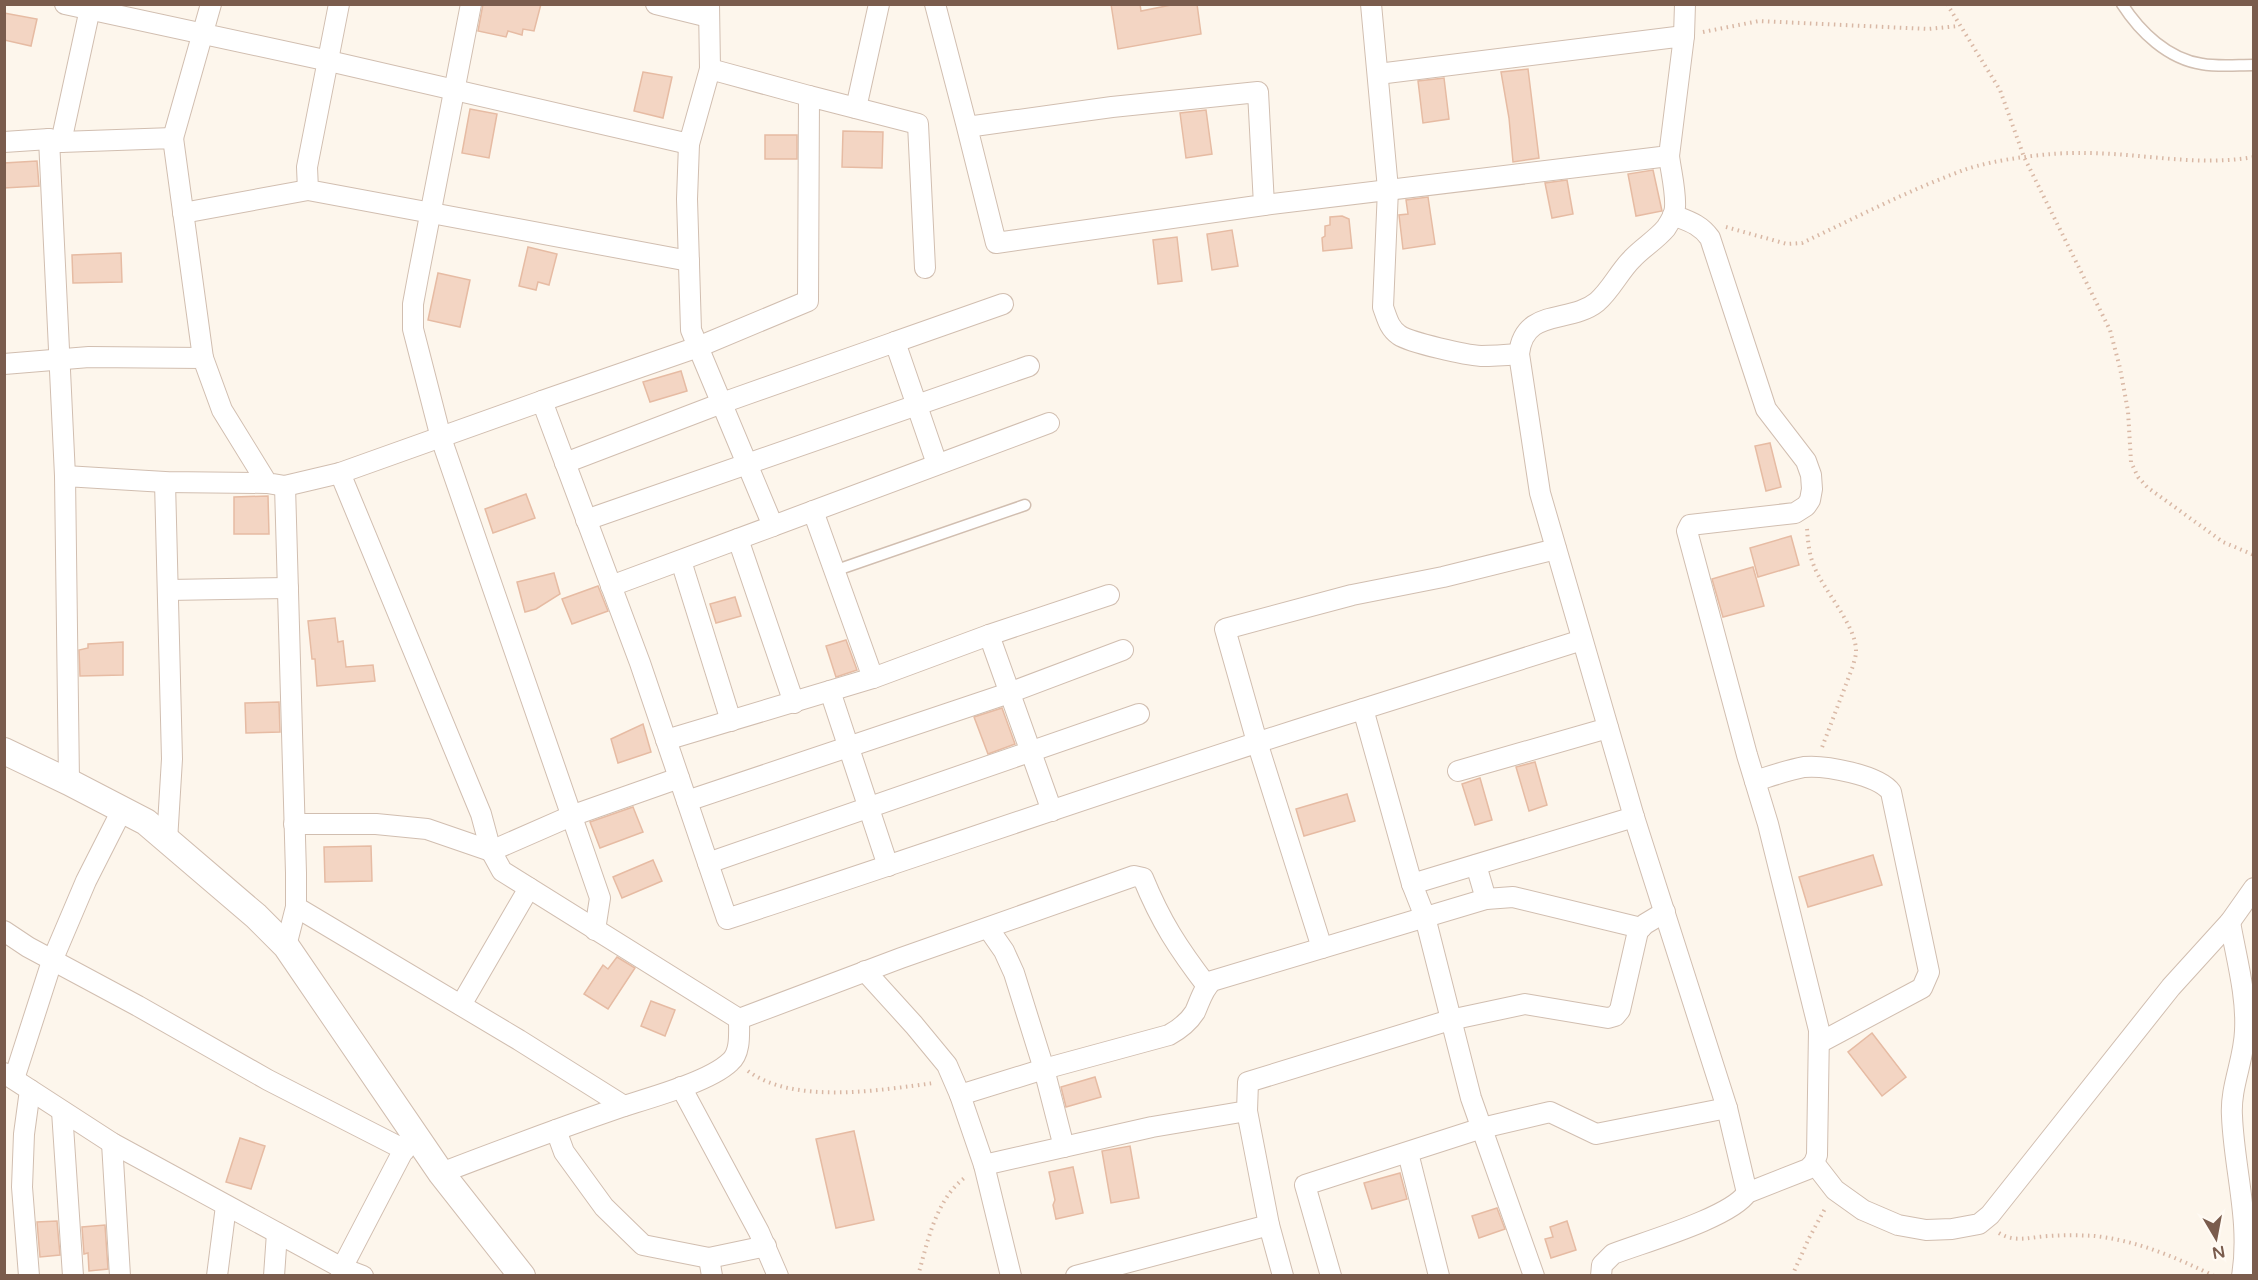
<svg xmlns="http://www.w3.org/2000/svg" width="2258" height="1280" font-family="'Varela Round',sans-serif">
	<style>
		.building { fill: #f3d5c3; stroke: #e6bba3; stroke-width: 1.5 }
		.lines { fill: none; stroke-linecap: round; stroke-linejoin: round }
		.service-casing { stroke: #d1beb0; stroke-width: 13 }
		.minor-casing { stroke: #d1beb0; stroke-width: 22 }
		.tertiary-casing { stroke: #d1beb0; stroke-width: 28 }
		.path { stroke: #d9b8a5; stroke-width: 4; stroke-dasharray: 1.5 4.5; stroke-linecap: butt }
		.service { stroke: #fff; stroke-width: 10 }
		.minor { stroke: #fff; stroke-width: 20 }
		.tertiary { stroke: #fff; stroke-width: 26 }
	</style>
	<rect width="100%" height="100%" fill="#fdf6ec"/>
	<!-- building -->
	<g class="building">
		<path d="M 483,4 L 541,4 L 534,31 L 523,29 L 522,35 L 508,31 L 506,37 L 478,31 Z"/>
		<path d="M 1111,4 L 1140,4 L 1141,11 L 1176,4 L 1197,4 L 1201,34 L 1118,49 Z"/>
		<path d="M 4,13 L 37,19 L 31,46 L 4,40 Z"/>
		<path d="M 1528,69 L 1539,158 L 1513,162 L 1509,118 L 1501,72 Z"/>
		<path d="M 643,72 L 672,77 L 663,118 L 634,111 Z"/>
		<path d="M 1444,78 L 1449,119 L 1423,123 L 1418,81 Z"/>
		<path d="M 470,109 L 497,114 L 489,158 L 462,153 Z"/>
		<path d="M 1206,110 L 1212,154 L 1186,158 L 1180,113 Z"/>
		<path d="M 843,131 L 883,132 L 882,168 L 842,167 Z"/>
		<rect x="765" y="135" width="32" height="24"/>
		<path d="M 37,161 L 39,186 L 4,188 L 4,163 Z"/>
		<path d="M 1653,170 L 1662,211 L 1636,216 L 1628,174 Z"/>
		<path d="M 1567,180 L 1573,214 L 1552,218 L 1545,183 Z"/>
		<path d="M 1428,197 L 1435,244 L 1403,249 L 1399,215 L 1408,214 L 1406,200 Z"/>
		<path d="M 1342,216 L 1349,219 L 1352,248 L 1323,251 L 1322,238 L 1325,236 L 1325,226 L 1330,225 L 1330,217 Z"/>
		<path d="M 1232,230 L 1238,266 L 1212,270 L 1207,234 Z"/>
		<path d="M 1177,237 L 1182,281 L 1158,284 L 1153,240 Z"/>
		<path d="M 528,247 L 557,254 L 549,285 L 538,282 L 536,290 L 519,286 Z"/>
		<path d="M 121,253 L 122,282 L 73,283 L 72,255 Z"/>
		<path d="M 438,273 L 470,280 L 460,327 L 428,320 Z"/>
		<path d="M 681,371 L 687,391 L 650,402 L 643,382 Z"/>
		<path d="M 1770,443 L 1781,487 L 1766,491 L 1755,446 Z"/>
		<path d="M 526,494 L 535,518 L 493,533 L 485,509 Z"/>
		<path d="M 268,496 L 269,534 L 234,534 L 234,497 Z"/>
		<path d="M 1791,536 L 1799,565 L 1758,577 L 1750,548 Z"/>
		<path d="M 1753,567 L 1764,606 L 1723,617 L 1712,579 Z"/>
		<path d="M 554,573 L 560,594 L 536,609 L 525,612 L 517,582 Z"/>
		<path d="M 598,586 L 608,611 L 572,624 L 562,599 Z"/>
		<path d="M 735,597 L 741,616 L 716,623 L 710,604 Z"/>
		<path d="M 335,618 L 338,642 L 343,641 L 346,667 L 373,665 L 375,681 L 317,686 L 315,659 L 312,659 L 308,621 Z"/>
		<path d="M 846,640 L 857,670 L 836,677 L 826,646 Z"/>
		<path d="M 123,642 L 123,675 L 80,676 L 79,650 L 88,648 L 88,644 Z"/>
		<path d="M 279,702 L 280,732 L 246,733 L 245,703 Z"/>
		<path d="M 1002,708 L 1015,744 L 988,754 L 974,717 Z"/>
		<path d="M 643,724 L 651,752 L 618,763 L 611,739 Z"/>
		<path d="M 1535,762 L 1547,805 L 1529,811 L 1516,767 Z"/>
		<path d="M 1480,778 L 1492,820 L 1475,825 L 1462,784 Z"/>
		<path d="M 1347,794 L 1355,821 L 1304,836 L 1296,809 Z"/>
		<path d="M 633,807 L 643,832 L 600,848 L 590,822 Z"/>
		<path d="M 371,846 L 372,881 L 325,882 L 324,847 Z"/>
		<path d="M 1873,855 L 1882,885 L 1808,907 L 1799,877 Z"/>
		<path d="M 653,860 L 662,881 L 622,898 L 613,877 Z"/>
		<path d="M 617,957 L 635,968 L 608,1009 L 584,994 L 603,965 L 608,969 Z"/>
		<path d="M 651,1001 L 675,1010 L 665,1036 L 641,1026 Z"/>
		<path d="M 1872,1033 L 1906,1077 L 1882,1096 L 1848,1052 Z"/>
		<path d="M 1095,1077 L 1101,1097 L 1066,1107 L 1061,1087 Z"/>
		<path d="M 854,1131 L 874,1220 L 836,1228 L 816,1139 Z"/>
		<path d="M 240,1138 L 265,1146 L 251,1189 L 226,1182 Z"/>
		<path d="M 1130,1146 L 1139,1198 L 1111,1203 L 1102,1151 Z"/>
		<path d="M 1073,1167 L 1083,1213 L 1056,1219 L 1053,1205 L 1055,1200 L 1049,1172 Z"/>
		<path d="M 1400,1173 L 1407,1199 L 1372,1209 L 1364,1183 Z"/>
		<path d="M 1497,1208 L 1505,1229 L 1479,1238 L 1472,1216 Z"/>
		<path d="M 57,1221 L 60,1255 L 40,1257 L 37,1222 Z"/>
		<path d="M 1567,1221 L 1576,1250 L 1551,1258 L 1545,1239 L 1553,1237 L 1550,1227 Z"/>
		<path d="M 105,1225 L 108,1269 L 89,1271 L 88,1253 L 84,1254 L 82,1227 Z"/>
	</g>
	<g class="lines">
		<!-- service casing -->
		<g class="service-casing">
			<g id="service">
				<path d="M 2122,4 C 2140,32 2168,59 2202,64 C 2218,67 2237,65 2254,65"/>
				<path d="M 834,571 L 1025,505"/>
			</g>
		</g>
		<!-- minor casing -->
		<g class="minor-casing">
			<g id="minor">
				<path d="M 65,4 L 329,61 L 689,144 L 710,69 L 709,4"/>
				<path d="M 339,4 L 307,167 L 308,190 L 689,261"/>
				<path d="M 471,4 L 418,277 L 413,304 L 413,329 L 441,438 L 600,898 L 595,930"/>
				<path d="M 656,4 L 709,17"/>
				<path d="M 935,4 L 967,127 L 1112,107 L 1258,92 L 1264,205 L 996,243 L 967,127"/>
				<path d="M 1371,4 L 1388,189 L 1383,307 C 1387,318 1389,328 1399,335 C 1411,343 1466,355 1481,356 C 1494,356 1507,355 1519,354"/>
				<path d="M 1684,36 L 1685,4"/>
				<path d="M 710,69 L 809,96"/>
				<path d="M 856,108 L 879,4"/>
				<path d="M 173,138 L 211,4"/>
				<path d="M 49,139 L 65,476"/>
				<path d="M 4,142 L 49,139 L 61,142 L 173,138 L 203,358"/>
				<path d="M 61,142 L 91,4"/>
				<path d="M 689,144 L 687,199 L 691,330 L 773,526 L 1049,423"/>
				<path d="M 1264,205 L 1669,156 L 1684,36 L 1378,74"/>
				<path d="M 183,213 L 308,190"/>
				<path d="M 895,342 L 1003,304"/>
				<path d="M 4,364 L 89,357 L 203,358 L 222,410 L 267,483 L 285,486 L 340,473 L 542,401 L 640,663 L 727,919 C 939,850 1150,775 1363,709 L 1412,884 L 1425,917 L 1471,1098 L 1534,1276"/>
				<path d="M 542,401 L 698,347 L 808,301 L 809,96 L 918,124 L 925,268"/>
				<path d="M 565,463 L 722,403 L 895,342 L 937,464"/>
				<path d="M 340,473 L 481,814 L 491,851 L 502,871 L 739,1019 L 901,958 L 1134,876 L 1143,878 C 1161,922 1178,948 1207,986"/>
				<path d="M 165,482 L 172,759 L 167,841"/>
				<path d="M 285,486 L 296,873 L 296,907 L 286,946"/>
				<path d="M 813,511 L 873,678"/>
				<path d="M 586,520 L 1029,366"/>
				<path d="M 738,539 L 794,703"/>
				<path d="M 681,561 L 731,721"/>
				<path d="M 611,586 L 773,526"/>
				<path d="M 168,590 L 288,588"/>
				<path d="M 989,635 L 1052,811"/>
				<path d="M 830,691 L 888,866"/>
				<path d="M 1363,709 L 1582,640"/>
				<path d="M 666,740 L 873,678 L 989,635 L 1109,595"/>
				<path d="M 1458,771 L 1608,728"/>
				<path d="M 1755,781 C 1771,776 1788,770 1804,767 C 1825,765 1879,775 1891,792 L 1929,972 L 1922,988 L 1819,1043"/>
				<path d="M 69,782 L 65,476 L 165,482 L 267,483"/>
				<path d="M 687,801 L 1009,693 L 1123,650"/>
				<path d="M 294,824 L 376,824 L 427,829 L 491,851 L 571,816 L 679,778"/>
				<path d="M 708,863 L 1139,714"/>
				<path d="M 1476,865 L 1486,899"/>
				<path d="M 1412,884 L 1634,817"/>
				<path d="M 296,907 L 519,1040 L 624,1106"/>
				<path d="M 2230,922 C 2236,957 2247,995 2245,1031 C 2244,1060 2230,1087 2232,1116 C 2234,1169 2251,1222 2242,1276"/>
				<path d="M 988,928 L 1004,951 L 1014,973 L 1044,1069 L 1064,1147"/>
				<path d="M 4,931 L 28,947 L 138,1006 L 268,1080 L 405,1150"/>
				<path d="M 1322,948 L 1257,742 L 1225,629 L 1352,595 L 1443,577 L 1556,549"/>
				<path d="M 865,971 L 914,1025 L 947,1065 L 960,1095 L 984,1165 L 1011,1276"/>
				<path d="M 461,1005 L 529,888"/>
				<path d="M 4,1073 L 112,1143 L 342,1268 L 413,1132"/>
				<path d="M 14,1079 L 52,961 L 86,881 L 122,810"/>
				<path d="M 681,1087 L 759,1232 L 778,1276"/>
				<path d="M 960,1095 L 1044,1069 L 1169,1035 C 1180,1029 1188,1023 1195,1012 C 1200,1001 1203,989 1212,981 L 1486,899 L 1513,897 L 1641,928"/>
				<path d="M 1727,1108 L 1747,1193"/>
				<path d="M 62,1111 L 73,1276"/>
				<path d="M 1247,1111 L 1269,1225 L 1283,1276"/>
				<path d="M 556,1130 L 564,1152 L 604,1207 L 643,1245 L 709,1258 L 766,1246"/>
				<path d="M 112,1143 L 120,1276"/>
				<path d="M 1408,1153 L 1439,1276"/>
				<path d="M 1814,1163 L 1835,1190 L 1863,1210 L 1898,1225 L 1926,1230 L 1952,1229 L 1979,1224 L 1990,1215 L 2171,987 L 2230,922 L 2254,888"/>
				<path d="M 984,1165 L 1152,1127 L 1247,1111 L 1248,1082 L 1450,1020 L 1525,1004 L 1608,1018 L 1615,1016 L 1620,1010 L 1638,931 L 1645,924 L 1665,912"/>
				<path d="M 441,1173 C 501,1150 560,1128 621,1107 C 649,1098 709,1082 730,1062 C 741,1053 739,1033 739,1019"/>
				<path d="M 709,1258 L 712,1276"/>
				<path d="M 29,1276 L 22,1187 L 24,1134 L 30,1090"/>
				<path d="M 217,1276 L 226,1206"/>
				<path d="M 274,1276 L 277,1233"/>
				<path d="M 341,1276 L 342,1268 L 363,1276"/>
				<path d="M 1076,1276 L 1269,1225"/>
				<path d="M 1331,1276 L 1305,1185 L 1482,1128 L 1550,1112 L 1596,1134 L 1727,1108 L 1634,817 L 1540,493 L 1519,354 C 1524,307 1570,324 1597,302 C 1611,290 1619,272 1632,259 C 1642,248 1656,240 1666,228 C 1670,222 1675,214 1675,207 C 1676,191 1671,172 1669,156"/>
				<path d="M 1601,1276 L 1602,1265 L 1613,1254 C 1644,1242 1730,1218 1747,1193 L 1808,1169 L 1814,1163 L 1817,1155 L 1819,1030 L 1768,824 L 1747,755 L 1687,531 L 1690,525 L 1795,513 L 1806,506 L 1810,500 L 1812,489 L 1811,475 L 1806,461 L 1766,409 L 1710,238 C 1700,224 1688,221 1673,215"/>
			</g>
		</g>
		<!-- tertiary casing -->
		<g class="tertiary-casing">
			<path id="tertiary" d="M 4,751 L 69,782 L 146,822 L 256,916 L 286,946 L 441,1173 L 522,1276"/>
		</g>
		<!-- path -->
		<g class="path">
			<path d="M 1947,4 L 2000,90 L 2024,157 L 2110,330 L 2120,368 L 2128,411 L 2131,462 L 2138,477 L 2147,487 L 2223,542 L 2254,555"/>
			<path d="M 1703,32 L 1759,21 L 1928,29 L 1959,26"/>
			<path d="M 1726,227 L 1787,244 L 1802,243 C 1855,218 1909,190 1964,170 C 1995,159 2052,152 2085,153 C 2142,153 2197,167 2254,157"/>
			<path d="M 1807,529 C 1808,541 1809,555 1814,566 C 1823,590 1857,626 1856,652 C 1856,656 1854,661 1853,666 L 1821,750"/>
			<path d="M 748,1071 C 794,1105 881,1090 934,1083"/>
			<path d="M 1999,1233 C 2015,1243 2031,1237 2048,1236 C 2064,1235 2080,1235 2095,1236 C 2138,1241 2175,1257 2214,1276"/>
			<path d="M 918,1276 C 928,1240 936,1198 967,1176"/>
			<path d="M 1792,1276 L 1809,1238 L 1826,1207"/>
		</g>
		<!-- service -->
		<use href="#service" class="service"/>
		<!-- minor -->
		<use href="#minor" class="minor"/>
		<!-- tertiary -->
		<use href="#tertiary" class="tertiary"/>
	</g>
	<!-- border -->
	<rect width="2258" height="1280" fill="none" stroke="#7a5c4d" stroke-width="12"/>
	<!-- north arrow -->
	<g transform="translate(2216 1238) rotate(170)" stroke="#fffaf3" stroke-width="4.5" paint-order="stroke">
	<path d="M0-4.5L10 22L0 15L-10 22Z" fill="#7a5c4d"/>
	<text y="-9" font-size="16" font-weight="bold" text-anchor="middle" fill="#7a5c4d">N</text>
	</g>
</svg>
